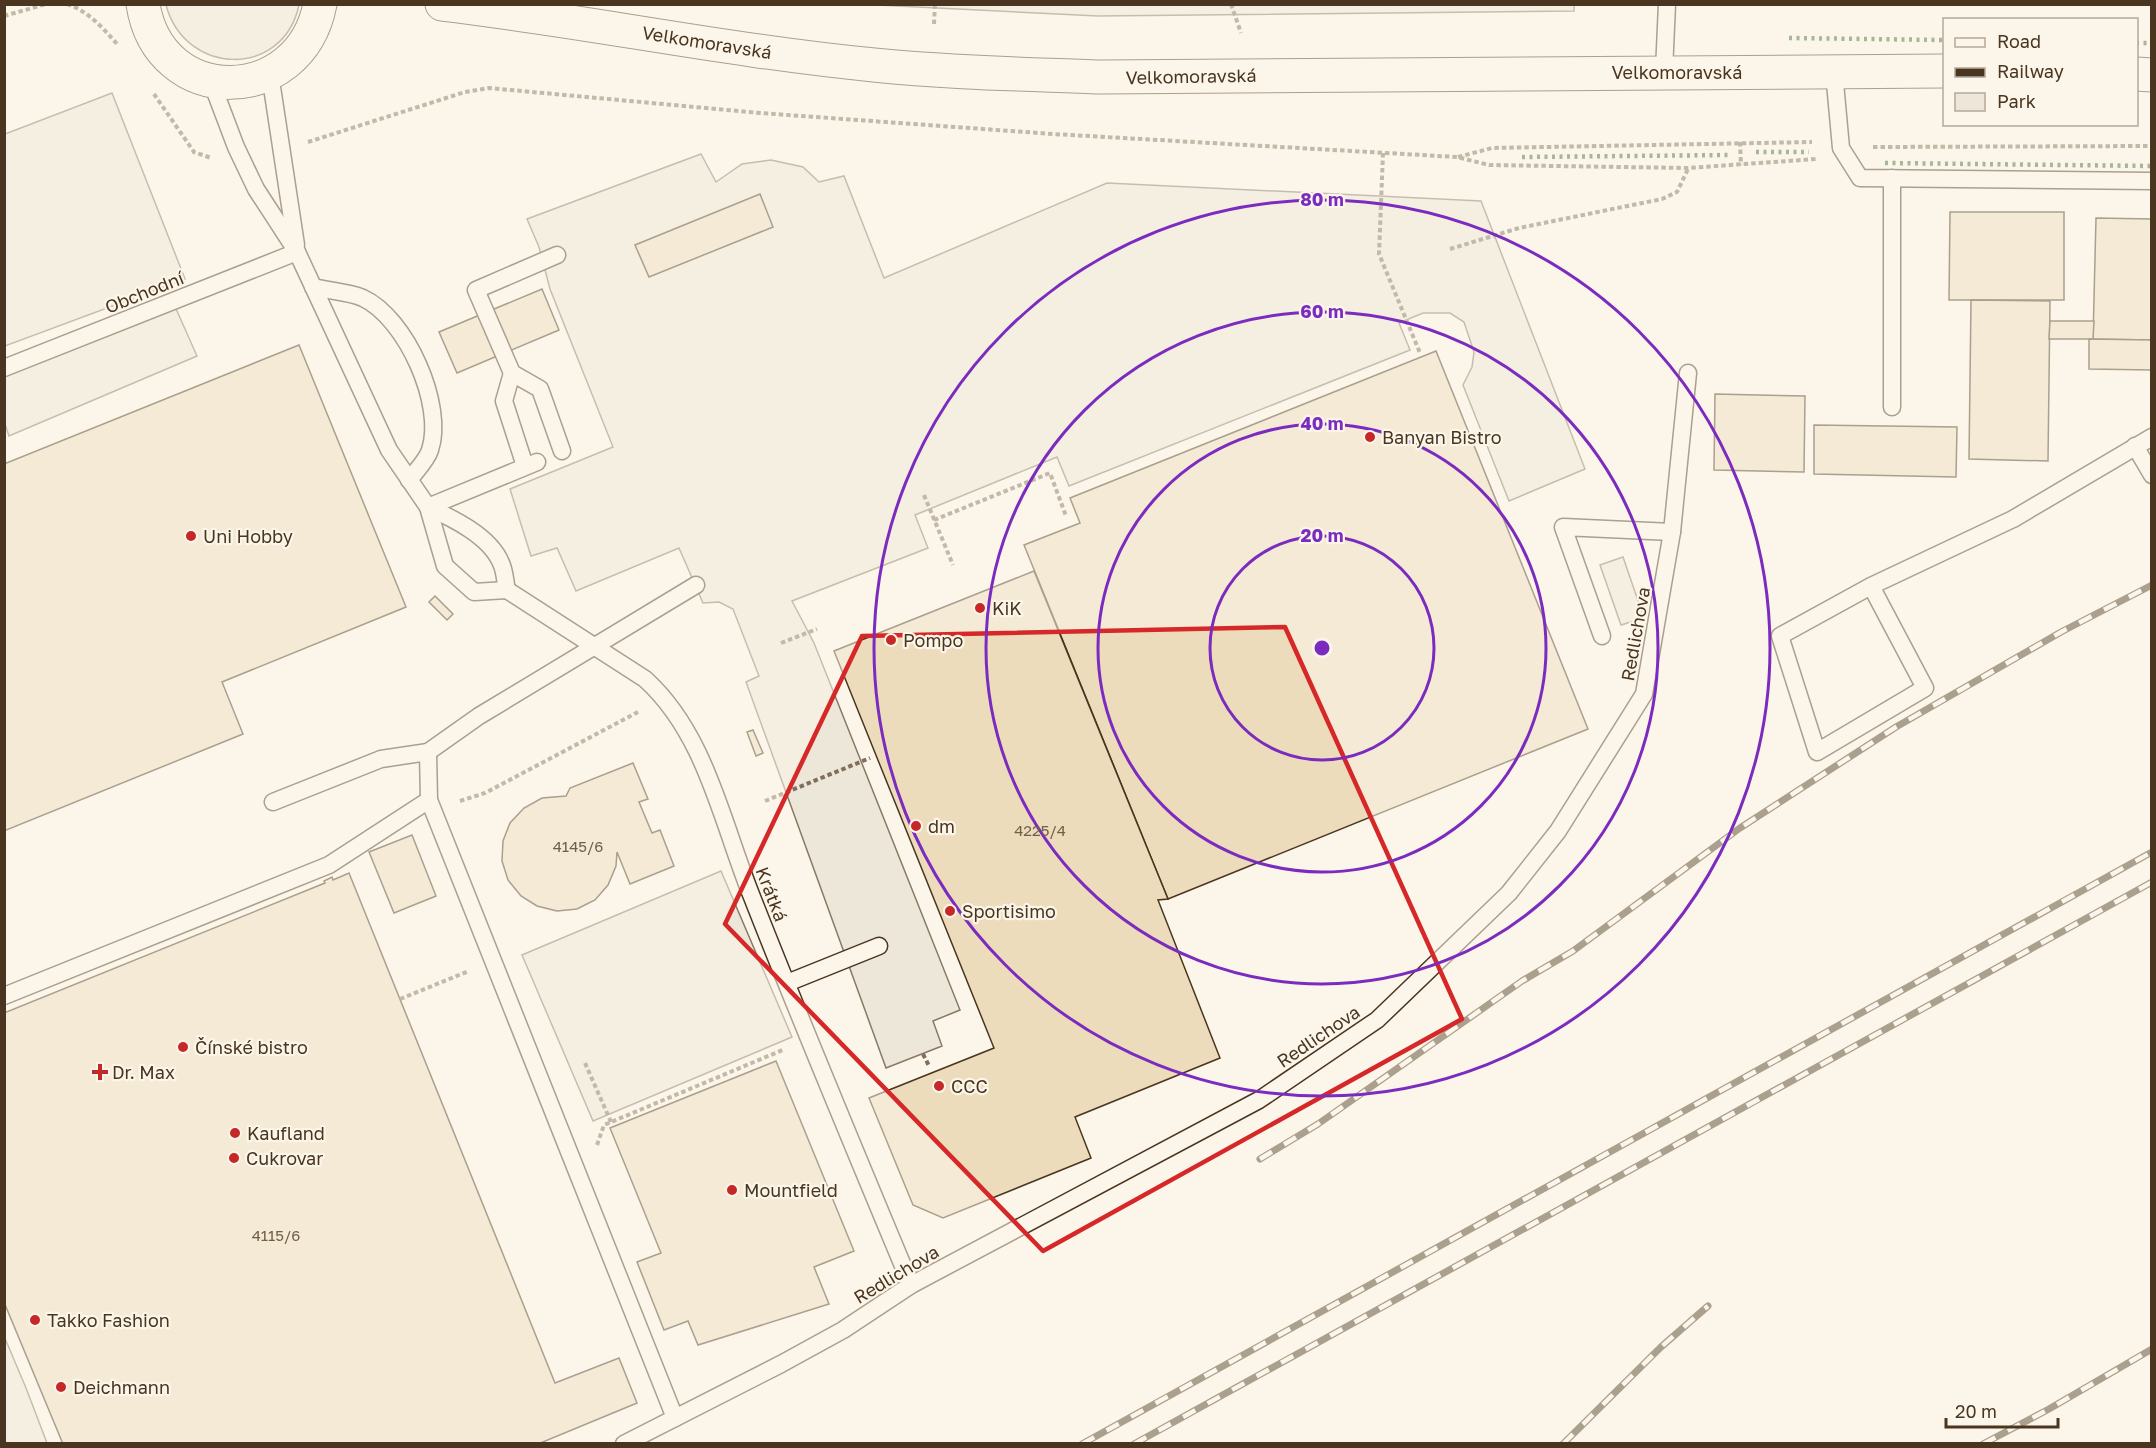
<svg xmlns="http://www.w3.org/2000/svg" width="2156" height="1448" font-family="'Golos Text',sans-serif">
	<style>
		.green { fill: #ede6d9; stroke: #887966; stroke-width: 1.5 }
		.parking { fill: #ede7d9; stroke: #887966; stroke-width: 1.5 }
		.building { fill: #ecdcbc; stroke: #4a3520; stroke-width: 1.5 }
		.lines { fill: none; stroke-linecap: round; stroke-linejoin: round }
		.service-casing { stroke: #4a3520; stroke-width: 19 }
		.primary-casing { stroke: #4a3520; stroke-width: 35 }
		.path { stroke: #7f6f5c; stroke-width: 4; stroke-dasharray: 4.5 3; stroke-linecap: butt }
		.service { stroke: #fbf6e9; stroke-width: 16 }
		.primary { stroke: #fbf6e9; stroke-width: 33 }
		.rail-casing { stroke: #4a3520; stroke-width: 7 }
		.rail { stroke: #fbf6e9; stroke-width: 4.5; stroke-dasharray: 14; stroke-linecap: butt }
		.hedge { stroke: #436837; stroke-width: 4.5; stroke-dasharray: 3 4.5; stroke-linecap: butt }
		.marked { fill: none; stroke: #d62828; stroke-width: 4.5; stroke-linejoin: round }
		.ring { fill: none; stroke: #7b2cbf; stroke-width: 3 }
		.poi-dot { fill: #c62828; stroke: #fbf6e9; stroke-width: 2 }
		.labels { text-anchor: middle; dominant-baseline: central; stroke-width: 4.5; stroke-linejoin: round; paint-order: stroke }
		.number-label { font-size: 15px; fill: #725f47 }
		.street-label { font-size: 18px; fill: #4a3520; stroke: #fbf6e9 }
		.poi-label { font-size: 18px; fill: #4a3520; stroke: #fbf6e9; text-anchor: start }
		.centre { fill: #7b2cbf; stroke: #fbf6e9; stroke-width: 3 }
		.ring-label { font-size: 18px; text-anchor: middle; font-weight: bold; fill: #7b2cbf; stroke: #fbf6e9; stroke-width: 4.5; stroke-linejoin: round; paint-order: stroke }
	</style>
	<rect width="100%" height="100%" fill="#fbf6e9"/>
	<!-- green -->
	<g class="green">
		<path d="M 166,5 L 166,4 L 299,5 C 283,79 185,76 166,5 Z"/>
		<path d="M 1574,5 L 1574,11 L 1098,16 L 877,5 Z"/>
	</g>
	<!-- parking -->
	<g class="parking">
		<path d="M 112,93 L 185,279 L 5,346 L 5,134 Z"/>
		<path d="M 701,154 L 716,182 L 742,164 L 771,160 L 803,167 L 819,182 L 844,176 L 884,278 L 1107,183 L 1481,201 L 1585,469 L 1509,501 L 1463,385 L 1472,367 L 1474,352 L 1464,322 L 1450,313 L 1423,313 L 1399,323 L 1410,350 L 1069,486 L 1057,457 L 915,515 L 928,548 L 792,601 L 814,643 L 960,1010 L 933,1021 L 942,1046 L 886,1068 L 746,682 L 759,676 L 733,609 L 719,602 L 703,603 L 679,548 L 576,591 L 557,548 L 531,556 L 510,489 L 613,447 L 550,289 L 539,247 L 527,219 Z"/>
		<path d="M 173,302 L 197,356 L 9,436 L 5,424 L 5,368 Z"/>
		<path d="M 1623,557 L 1644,618 L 1621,625 L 1600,565 Z"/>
		<path d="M 721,871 L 792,1037 L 593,1121 L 522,955 Z"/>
		<path d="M 4,1336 L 26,1388 L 47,1443 L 5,1443 Z"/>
	</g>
	<!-- building -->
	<g class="building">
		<path d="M 760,194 L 773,227 L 649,277 L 635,245 Z"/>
		<path d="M 1950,212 L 2064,212 L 2064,300 L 1949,300 Z"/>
		<path d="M 2096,218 L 2152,219 L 2152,340 L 2093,339 Z"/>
		<path d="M 542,289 L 559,330 L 457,373 L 439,332 Z"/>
		<path d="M 1971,300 L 2050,301 L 2048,461 L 1969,459 Z"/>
		<path d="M 2050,321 L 2094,321 L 2093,339 L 2049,339 Z"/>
		<path d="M 2089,339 L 2152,340 L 2152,370 L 2089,369 Z"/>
		<path d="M 299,345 L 406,607 L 222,682 L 243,734 L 4,831 L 4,464 Z"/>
		<path d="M 1436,351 L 1588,729 L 1168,899 L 1024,545 L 1080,523 L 1070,498 Z"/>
		<path d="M 1715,394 L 1805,396 L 1804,472 L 1714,470 Z"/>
		<path d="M 1814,425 L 1957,427 L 1956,477 L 1814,474 Z"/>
		<path d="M 1034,571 L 1168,899 L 1158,900 L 1220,1058 L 1075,1117 L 1091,1158 L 943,1218 L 913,1205 L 869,1098 L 994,1048 L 834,651 Z"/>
		<path d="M 435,596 L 453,614 L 447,620 L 429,602 Z"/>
		<path d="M 753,730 L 763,753 L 756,756 L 747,732 Z"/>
		<path d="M 633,763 L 648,799 L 639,802 L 652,833 L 660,830 L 674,866 L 630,884 L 617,852 L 616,866 L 608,885 L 595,900 L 577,909 L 557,911 L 537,906 L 521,896 L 508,880 L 502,861 L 503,841 L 510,823 L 524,808 L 542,798 L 566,796 L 570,788 Z"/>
		<path d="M 412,835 L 436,896 L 394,913 L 369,852 Z"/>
		<path d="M 349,873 L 555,1383 L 619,1358 L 637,1403 L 538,1444 L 63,1444 L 4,1302 L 4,1013 L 325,883 L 324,881 L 332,877 L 333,880 Z"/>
		<path d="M 776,1061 L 854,1251 L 814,1267 L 829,1304 L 698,1345 L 688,1321 L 664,1330 L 637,1262 L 661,1253 L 610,1128 Z"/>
	</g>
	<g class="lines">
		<!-- service casing -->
		<g class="service-casing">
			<g id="service">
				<path d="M 1664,71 L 1667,4"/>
				<path d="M 1834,72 L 1841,148 L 1860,178 L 2152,181"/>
				<path d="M 270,74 L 296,245"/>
				<path d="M 211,81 L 236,147 L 256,189 L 297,252 L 389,450 L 428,507 L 445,566 L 474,592 L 507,590"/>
				<path d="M 1892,178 L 1892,407"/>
				<path d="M 557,255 L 476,290 L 512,373 L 540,389 L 562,451"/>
				<path d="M 313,287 C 329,291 349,292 363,298 C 406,318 445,405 430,450 C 427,460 416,471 409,480"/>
				<path d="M 4,368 L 297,252"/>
				<path d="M 512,373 L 504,401 L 525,466"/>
				<path d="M 2135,446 L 2152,475"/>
				<path d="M 428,507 C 452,518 490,536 501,563 C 505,571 505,582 507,590"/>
				<path d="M 428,507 L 537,462"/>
				<path d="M 1871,586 L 1925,688 L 1817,752 L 1780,636 L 1871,586 L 2013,519 L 2152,437"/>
				<path d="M 507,590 L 645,679 C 706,734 722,823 752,897 C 803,1027 857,1156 911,1285"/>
				<path d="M 1602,636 L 1563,527 L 1672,532"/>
				<path d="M 273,802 L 381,759 L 428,752"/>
				<path d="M 787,983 L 879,946"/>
				<path d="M 4,996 L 329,865 L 429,800"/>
				<path d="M 675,1418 L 429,800 L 428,752 L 479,716 L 696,585"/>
				<path d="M 624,1444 L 781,1364 L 843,1330 L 911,1285 L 1259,1100 L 1377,1020 L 1509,893 L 1558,831 L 1644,694 L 1672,532 L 1688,373"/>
			</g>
		</g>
		<!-- primary casing -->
		<g class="primary-casing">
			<g id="primary">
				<path d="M 143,4 C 159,109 300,108 320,4"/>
				<path d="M 442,4 C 586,21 729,51 874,65 C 950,73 1026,74 1101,77 L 1944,71"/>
				<path d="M 2136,74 L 2152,75"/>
			</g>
		</g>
		<!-- path -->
		<g class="path">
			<path d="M 67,4 C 88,11 103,28 117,44"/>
			<path d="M 1231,4 L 1241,33"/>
			<path d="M 4,16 L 46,4"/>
			<path d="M 934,24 L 935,4"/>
			<path d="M 154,94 L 194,152 L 211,158"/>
			<path d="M 308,142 L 465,92 L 489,88 L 760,113 L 1053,134 L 1457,157 L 1489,165 L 1688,168 L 1816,159"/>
			<path d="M 1740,142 L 1741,165"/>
			<path d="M 1873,147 L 2152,146"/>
			<path d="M 1383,153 L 1379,254 L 1420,353"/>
			<path d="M 1458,157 L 1492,148 L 1812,142"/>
			<path d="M 1450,249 L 1519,228 L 1662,199 L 1677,192 L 1688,169"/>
			<path d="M 924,495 L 953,565"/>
			<path d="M 934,520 L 1050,473 L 1066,516"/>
			<path d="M 781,643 L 817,629"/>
			<path d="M 460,801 L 485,793 L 638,712"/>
			<path d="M 765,801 L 870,758"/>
			<path d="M 400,999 L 469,971"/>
			<path d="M 923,1054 L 929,1066"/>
			<path d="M 585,1063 L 611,1122"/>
			<path d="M 597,1145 L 604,1125 L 785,1049"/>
		</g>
		<!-- service -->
		<use href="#service" class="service"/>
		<!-- primary -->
		<use href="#primary" class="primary"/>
		<!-- rail casing -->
		<g class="rail-casing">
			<g id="rail">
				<path d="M 1260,1159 L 1318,1124 L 1522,981 L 1573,951 L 1740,828 L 1896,727 L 2061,632 L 2152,585"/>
				<path d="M 1082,1444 L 2152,852"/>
				<path d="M 1134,1444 L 2152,882"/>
				<path d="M 1563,1444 L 1661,1347 L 1708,1306"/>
				<path d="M 1983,1444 L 2049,1409 L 2152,1349"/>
			</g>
		</g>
		<!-- rail -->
		<use href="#rail" class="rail"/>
		<!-- hedge -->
		<g class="hedge">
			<path d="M 1789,38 L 1944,40"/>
			<path d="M 2136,43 L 2152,43"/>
			<path d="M 1756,152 L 1809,152"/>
			<path d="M 1522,157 L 1730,155"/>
			<path d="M 1885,163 L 2152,166"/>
		</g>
	</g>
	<!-- marked area -->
	<path d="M0 0H2156V1448H0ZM 1285,627 L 1462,1019 L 1043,1251 L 725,924 L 862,636 Z" fill="#fbf6e9" fill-opacity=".55" fill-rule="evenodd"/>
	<path class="marked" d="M 1285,627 L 1462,1019 L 1043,1251 L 725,924 L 862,636 Z"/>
	<!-- distance rings -->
	<g class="ring">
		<circle cx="1322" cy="648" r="112"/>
		<circle cx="1322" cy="648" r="224"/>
		<circle cx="1322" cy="648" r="336"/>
		<circle cx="1322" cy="648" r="448"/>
	</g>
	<!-- markers -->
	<g class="poi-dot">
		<circle cx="1370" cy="437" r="6"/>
		<circle cx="191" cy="536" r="6"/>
		<circle cx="980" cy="608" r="6"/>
		<circle cx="891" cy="640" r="6"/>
		<circle cx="916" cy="826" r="6"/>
		<circle cx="950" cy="911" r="6"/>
		<circle cx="183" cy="1047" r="6"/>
		<path d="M97 1063h6v6h6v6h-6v6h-6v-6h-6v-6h6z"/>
		<circle cx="939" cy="1086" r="6"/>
		<circle cx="235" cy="1133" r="6"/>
		<circle cx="234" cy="1158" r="6"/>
		<circle cx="732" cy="1190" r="6"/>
		<circle cx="35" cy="1320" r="6"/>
		<circle cx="61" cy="1387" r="6"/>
	</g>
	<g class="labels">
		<!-- number labels -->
		<g class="number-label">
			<text x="1040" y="830">4225/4</text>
			<text x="578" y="846">4145/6</text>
			<text x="276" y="1235">4115/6</text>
		</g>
		<!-- street labels -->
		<g class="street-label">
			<text transform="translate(707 42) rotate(9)">Velkomoravská</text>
			<text x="1677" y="72">Velkomoravská</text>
			<text transform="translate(1191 76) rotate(-1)">Velkomoravská</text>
			<text transform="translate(144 292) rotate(-22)">Obchodní</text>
			<text transform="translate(1635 634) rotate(-80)">Redlichova</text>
			<text transform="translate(772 894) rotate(69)">Krátká</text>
			<text transform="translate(1318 1036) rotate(-34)">Redlichova</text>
			<text transform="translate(896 1274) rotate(-31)">Redlichova</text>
		</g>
		<!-- poi labels -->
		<g class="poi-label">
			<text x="1382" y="437">Banyan Bistro</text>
			<text x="203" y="536">Uni Hobby</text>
			<text x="992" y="608">KiK</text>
			<text x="903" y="640">Pompo</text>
			<text x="928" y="826">dm</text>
			<text x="962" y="911">Sportisimo</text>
			<text x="195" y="1047">Čínské bistro</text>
			<text x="112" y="1072">Dr. Max</text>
			<text x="951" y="1086">CCC</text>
			<text x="247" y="1133">Kaufland</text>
			<text x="246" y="1158">Cukrovar</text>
			<text x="744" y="1190">Mountfield</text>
			<text x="47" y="1320">Takko Fashion</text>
			<text x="73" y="1387">Deichmann</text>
		</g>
	</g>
	<circle cx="1322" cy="648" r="9" class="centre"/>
	<g class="ring-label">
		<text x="1322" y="206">80 m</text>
		<text x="1322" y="318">60 m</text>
		<text x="1322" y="430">40 m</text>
		<text x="1322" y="542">20 m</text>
	</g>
	<!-- border -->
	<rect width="2156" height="1448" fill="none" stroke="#4a3520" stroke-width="12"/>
	<!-- legend -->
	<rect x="1943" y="18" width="195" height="108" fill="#fbf6e9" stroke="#b4a999" stroke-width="1.5"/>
	<rect x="1955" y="38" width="30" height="9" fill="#fbf6e9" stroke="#b4a999" stroke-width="1.5"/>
	<text x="1997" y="48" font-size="18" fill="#4a3520">Road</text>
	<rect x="1955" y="68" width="30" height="9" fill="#4a3520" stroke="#b4a999" stroke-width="1.5"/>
	<text x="1997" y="78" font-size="18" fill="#4a3520">Railway</text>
	<rect x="1955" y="93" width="30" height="18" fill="#ede6d9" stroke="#b4a999" stroke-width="1.5"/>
	<text x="1997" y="108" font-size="18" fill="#4a3520">Park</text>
	<!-- scale -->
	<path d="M1946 1418v9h112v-9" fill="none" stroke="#4a3520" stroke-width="3"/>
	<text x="1955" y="1418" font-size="18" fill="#4a3520" stroke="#fbf6e9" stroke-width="4.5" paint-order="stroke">20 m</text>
</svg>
